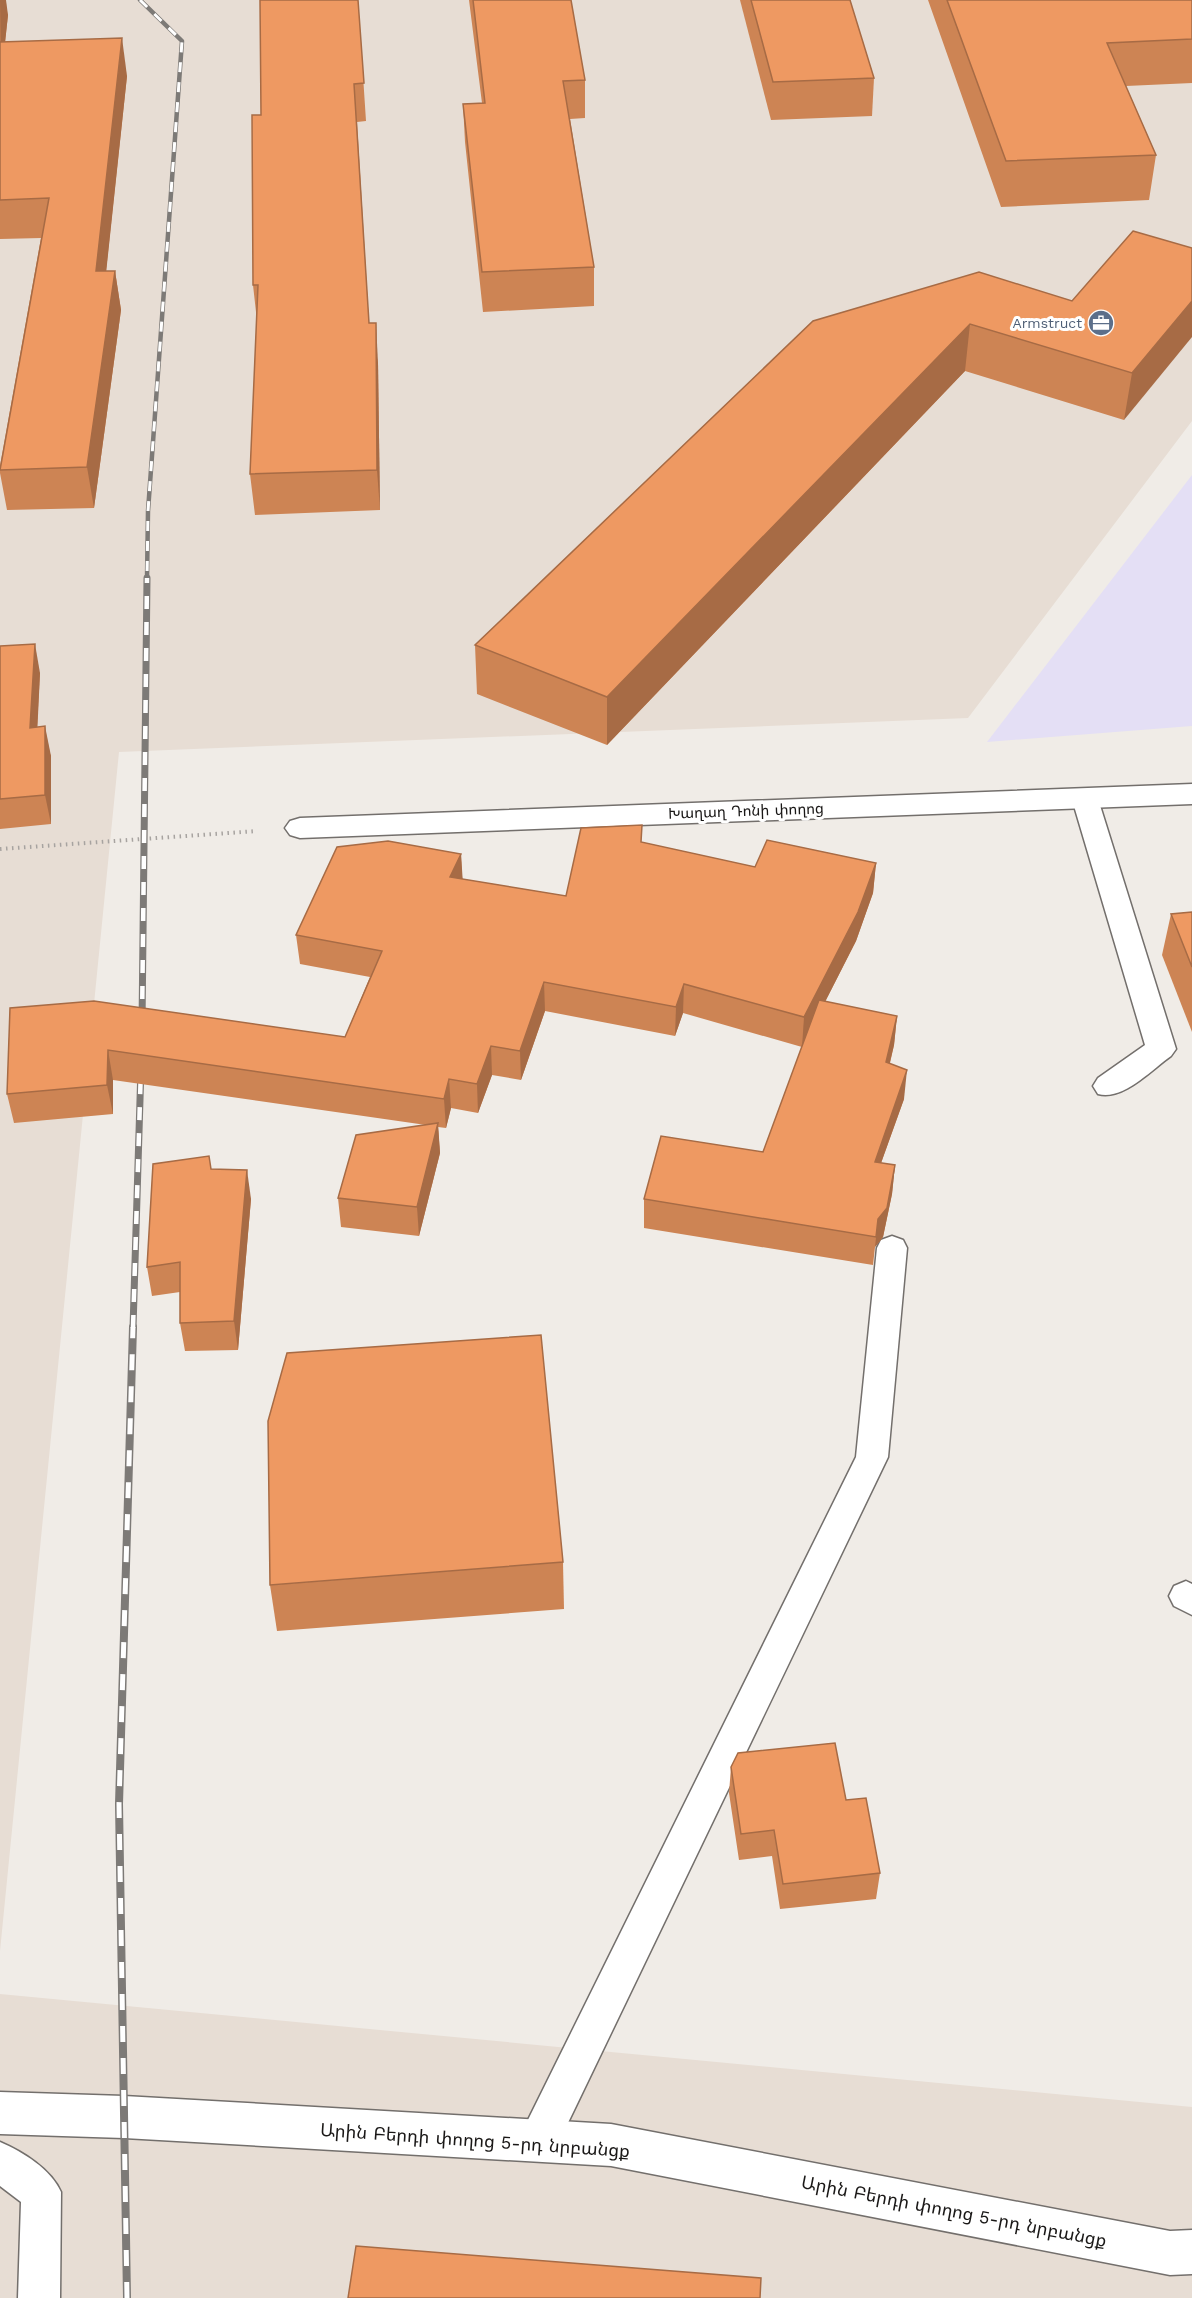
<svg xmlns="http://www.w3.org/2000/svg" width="1192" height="2298" font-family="'Work Sans','Noto Sans Armenian',sans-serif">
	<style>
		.built { fill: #e7ddd4 }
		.medical { fill: #e4dff5 }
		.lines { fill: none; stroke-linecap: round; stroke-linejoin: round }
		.service-casing { stroke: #736f6c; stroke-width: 3 }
		.minor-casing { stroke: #736f6c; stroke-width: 3 }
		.path { stroke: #a7a3a0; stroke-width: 4; stroke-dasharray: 1.5 4.5; stroke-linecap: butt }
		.service { fill: #fff; fill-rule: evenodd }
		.minor { fill: #fff; fill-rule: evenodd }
		.rail-far2-casing { stroke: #7d7a77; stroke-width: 4.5 }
		.rail-far1-casing { stroke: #7d7a77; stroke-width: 7 }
		.rail-casing { stroke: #7d7a77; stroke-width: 8 }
		.rail-far2 { stroke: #fff; stroke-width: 3; stroke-dasharray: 10; stroke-linecap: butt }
		.rail-far1 { stroke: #fff; stroke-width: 4.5; stroke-dasharray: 13; stroke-linecap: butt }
		.rail { stroke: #fff; stroke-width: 5; stroke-dasharray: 16; stroke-linecap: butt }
		.wall { fill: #cd8454 }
		.shaded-wall { fill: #a76b45 }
		.building { fill: #ee9962; stroke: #a76b45; stroke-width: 1.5 }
		.labels { text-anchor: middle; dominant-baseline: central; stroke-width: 6; stroke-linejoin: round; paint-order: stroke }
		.far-service-label { font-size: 14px; fill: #4e5e75; stroke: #fff; text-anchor: end }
		.street-label { font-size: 15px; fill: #1a1817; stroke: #fff }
		.near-street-label { font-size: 18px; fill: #1a1817; stroke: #fff }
	</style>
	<rect width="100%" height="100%" fill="#f0ece7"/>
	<!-- built -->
	<g class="built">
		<path d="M 0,0 L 1192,0 L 1192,421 L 968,718 L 119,752 L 0,1951 Z"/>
		<path d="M 0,1994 L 1192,2107 L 1192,2298 L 0,2298 Z"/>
	</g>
	<!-- medical -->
	<path class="medical" d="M 1192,475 L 1192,726 L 987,742 Z"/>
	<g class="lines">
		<!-- service casing -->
		<g class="service-casing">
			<g id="service">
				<path d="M 1085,790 L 1094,793 L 1098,799 L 1176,1049 L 1171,1056 C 1151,1070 1123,1101 1098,1094 L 1093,1086 L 1098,1078 L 1145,1045 L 1072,799 L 1076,793 Z"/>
				<path d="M 892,1236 L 903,1240 L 907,1248 L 888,1457 L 552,2156 L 538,2161 L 524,2156 L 518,2142 L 524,2128 L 856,1457 L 877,1248 L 881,1240 Z"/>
				<path d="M 1186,1581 L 1192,1584 L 1192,1615 L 1174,1606 L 1169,1596 L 1174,1586 Z"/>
				<path d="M 0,2142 C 23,2152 51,2169 61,2192 L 60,2298 L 18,2298 L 21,2202 L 0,2186 Z"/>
			</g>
		</g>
		<!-- minor casing -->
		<g class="minor-casing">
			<g id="minor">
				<path d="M 1192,784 L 1192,804 L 300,838 L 290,835 L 285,828 L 290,821 L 300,818 Z"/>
				<path d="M 0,2092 L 124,2096 L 611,2124 L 1170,2231 L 1192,2230 L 1192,2274 L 1170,2275 L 611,2166 L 124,2138 L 0,2134 Z"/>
			</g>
		</g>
		<!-- path -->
		<path class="path" d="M 0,849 L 257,831"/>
		<!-- service -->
		<use href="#service" class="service"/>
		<!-- minor -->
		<use href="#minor" class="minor"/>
		<!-- rail-far2 casing -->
		<g class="rail-far2-casing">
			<path id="rail-far2" d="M 140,0 L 182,41 L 148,511 L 147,579"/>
		</g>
		<!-- rail-far1 casing -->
		<g class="rail-far1-casing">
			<g id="rail-far1">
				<path d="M 142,1025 L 147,578"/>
				<path d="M 133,1328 L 141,1067"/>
			</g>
		</g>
		<!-- rail casing -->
		<g class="rail-casing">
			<path id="rail" d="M 127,2298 L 119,1804 L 133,1327"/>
		</g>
		<!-- rail-far2 -->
		<use href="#rail-far2" class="rail-far2"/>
		<!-- rail-far1 -->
		<use href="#rail-far1" class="rail-far1"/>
		<!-- rail -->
		<use href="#rail" class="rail"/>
	</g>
	<!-- wall -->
	<g class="wall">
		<path d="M 0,0 L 8,15 L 5,42 L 127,76 L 106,271 L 115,271 L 121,310 L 94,508 L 7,510 L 0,473 L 0,466 L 41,238 L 0,239 Z"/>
		<path d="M 358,0 L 366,121 L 357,122 L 369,323 L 378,363 L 380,510 L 255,515 L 250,474 L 257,321 L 253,285 Z"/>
		<path d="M 469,0 L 571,0 L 585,80 L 585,118 L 570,119 L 594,267 L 594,306 L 483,312 L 465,142 L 463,104 L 482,103 Z"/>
		<path d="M 740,0 L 850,0 L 874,78 L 872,116 L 771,120 Z"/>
		<path d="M 928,0 L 1192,0 L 1192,83 L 1126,86 L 1156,155 L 1149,200 L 1001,207 Z"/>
		<path d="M 1192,248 L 1124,420 L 965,371 L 607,745 L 477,694 L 475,645 L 813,321 L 1072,301 Z"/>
		<path d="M 0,646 L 40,673 L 37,727 L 51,756 L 51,824 L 0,829 Z"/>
		<path d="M 642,825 L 641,842 L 755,867 L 876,863 L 873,893 L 856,941 L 825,1002 L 897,1016 L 894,1045 L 890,1063 L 904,1099 L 881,1163 L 895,1165 L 892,1194 L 883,1237 L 875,1247 L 873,1265 L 644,1228 L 644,1199 L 763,1152 L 802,1047 L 683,1013 L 675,1036 L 545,1011 L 521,1080 L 492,1075 L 478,1113 L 451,1108 L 446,1128 L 438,1127 L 440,1153 L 419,1236 L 341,1227 L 338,1198 L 426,1125 L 113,1080 L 113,1114 L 14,1123 L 7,1094 L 10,1008 L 345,1037 L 370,977 L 300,964 L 296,935 L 461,854 L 462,879 L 566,896 Z"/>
		<path d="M 1192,912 L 1192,1032 L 1162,955 L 1171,914 Z"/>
		<path d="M 211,1169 L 251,1199 L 238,1350 L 185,1351 L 180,1323 L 180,1292 L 152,1296 L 147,1267 Z"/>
		<path d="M 563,1562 L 564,1609 L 277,1631 L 270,1585 Z"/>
		<path d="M 731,1767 L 846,1800 L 880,1873 L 876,1899 L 780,1909 L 772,1856 L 739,1860 L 729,1793 Z"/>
	</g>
	<!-- shaded-wall -->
	<g class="shaded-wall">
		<path d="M 0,0 L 6,0 L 8,15 L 1,80 Z"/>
		<path d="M 122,38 L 127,76 L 102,311 L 96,271 Z"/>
		<path d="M 115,271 L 121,310 L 94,508 L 87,467 Z"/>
		<path d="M 1192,301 L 1192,337 L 1124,420 L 1132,373 Z"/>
		<path d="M 376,323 L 378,363 L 380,510 L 377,470 Z"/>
		<path d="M 970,324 L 965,371 L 607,745 L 607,697 Z"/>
		<path d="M 35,644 L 40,673 L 36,757 L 30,728 Z"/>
		<path d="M 45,726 L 51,756 L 51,824 L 45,795 Z"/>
		<path d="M 461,854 L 463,884 L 450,877 Z"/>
		<path d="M 876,863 L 873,893 L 856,941 L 802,1047 L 804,1017 Z"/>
		<path d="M 544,982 L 545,1011 L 521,1080 L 520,1051 Z"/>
		<path d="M 684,984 L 683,1013 L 675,1036 L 676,1007 Z"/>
		<path d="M 897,1016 L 894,1045 L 883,1091 L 886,1062 Z"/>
		<path d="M 491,1046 L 492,1075 L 478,1113 L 477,1084 Z"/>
		<path d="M 108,1050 L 113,1080 L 113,1114 L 107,1085 Z"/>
		<path d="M 907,1070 L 904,1099 L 871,1191 L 875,1162 Z"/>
		<path d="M 449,1079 L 451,1108 L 446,1128 L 444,1099 Z"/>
		<path d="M 438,1123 L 440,1153 L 419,1236 L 417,1207 Z"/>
		<path d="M 895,1165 L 892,1194 L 883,1237 L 875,1247 L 878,1219 Z"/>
		<path d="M 247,1170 L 251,1199 L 238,1350 L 234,1321 Z"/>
	</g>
	<!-- building -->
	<g class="building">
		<path d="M 260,0 L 358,0 L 364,83 L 354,84 L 369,323 L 376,323 L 377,470 L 250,474 L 258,285 L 253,285 L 252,115 L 261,115 Z"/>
		<path d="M 473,0 L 571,0 L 585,80 L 563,81 L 594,267 L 482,272 L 463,104 L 485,103 Z"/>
		<path d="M 751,0 L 850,0 L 874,78 L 773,82 Z"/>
		<path d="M 947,0 L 1192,0 L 1192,39 L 1107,43 L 1156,155 L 1006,161 Z"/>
		<path d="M 122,38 L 96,271 L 115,271 L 87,467 L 0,470 L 49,198 L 0,200 L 0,42 Z"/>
		<path d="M 1133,231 L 1192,248 L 1192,301 L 1132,373 L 970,324 L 607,697 L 475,645 L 813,321 L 979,272 L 1072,301 Z"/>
		<path d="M 35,644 L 30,728 L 45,726 L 45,795 L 0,799 L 0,646 Z"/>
		<path d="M 642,825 L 641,842 L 755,867 L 767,840 L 876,863 L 858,912 L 804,1017 L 684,984 L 676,1007 L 544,982 L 520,1051 L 491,1046 L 477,1084 L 449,1079 L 444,1099 L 108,1050 L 107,1085 L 7,1094 L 10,1008 L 94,1001 L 345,1037 L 382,951 L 296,935 L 337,847 L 388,841 L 461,854 L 450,877 L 566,896 L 581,828 Z"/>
		<path d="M 1192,912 L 1192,967 L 1171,914 Z"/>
		<path d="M 819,1000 L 897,1016 L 886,1062 L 907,1070 L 875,1162 L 895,1165 L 887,1208 L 878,1219 L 876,1237 L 644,1199 L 661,1136 L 763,1152 Z"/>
		<path d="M 438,1123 L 417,1207 L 338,1198 L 356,1135 Z"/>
		<path d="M 209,1156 L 211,1169 L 247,1170 L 234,1321 L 180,1323 L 180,1262 L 147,1267 L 153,1164 Z"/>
		<path d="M 541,1335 L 563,1562 L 270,1585 L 268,1421 L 287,1353 Z"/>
		<path d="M 835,1743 L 846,1800 L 866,1798 L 880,1873 L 783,1884 L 774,1830 L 741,1834 L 731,1767 L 738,1753 Z"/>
		<path d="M 356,2246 L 761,2278 L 760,2298 L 348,2298 Z"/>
	</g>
	<!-- icons -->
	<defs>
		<g id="office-disc" transform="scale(1.35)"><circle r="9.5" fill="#5c6f8a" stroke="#fff"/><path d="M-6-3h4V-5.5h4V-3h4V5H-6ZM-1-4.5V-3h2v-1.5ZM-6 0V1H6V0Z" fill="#fff"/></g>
	</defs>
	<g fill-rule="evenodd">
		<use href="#office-disc" x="1101" y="323"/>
	</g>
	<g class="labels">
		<!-- far-service labels -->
		<g class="far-service-label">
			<text x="1082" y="323">Armstruct</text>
		</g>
		<!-- street labels -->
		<g class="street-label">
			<text transform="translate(746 811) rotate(-2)">Խաղաղ Դոնի փողոց</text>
		</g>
		<!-- near-street labels -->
		<g class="near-street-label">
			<text transform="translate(475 2140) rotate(4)">Արին Բերդի փողոց 5-րդ նրբանցք</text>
			<text transform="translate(954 2211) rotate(11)">Արին Բերդի փողոց 5-րդ նրբանցք</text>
		</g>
	</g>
</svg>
